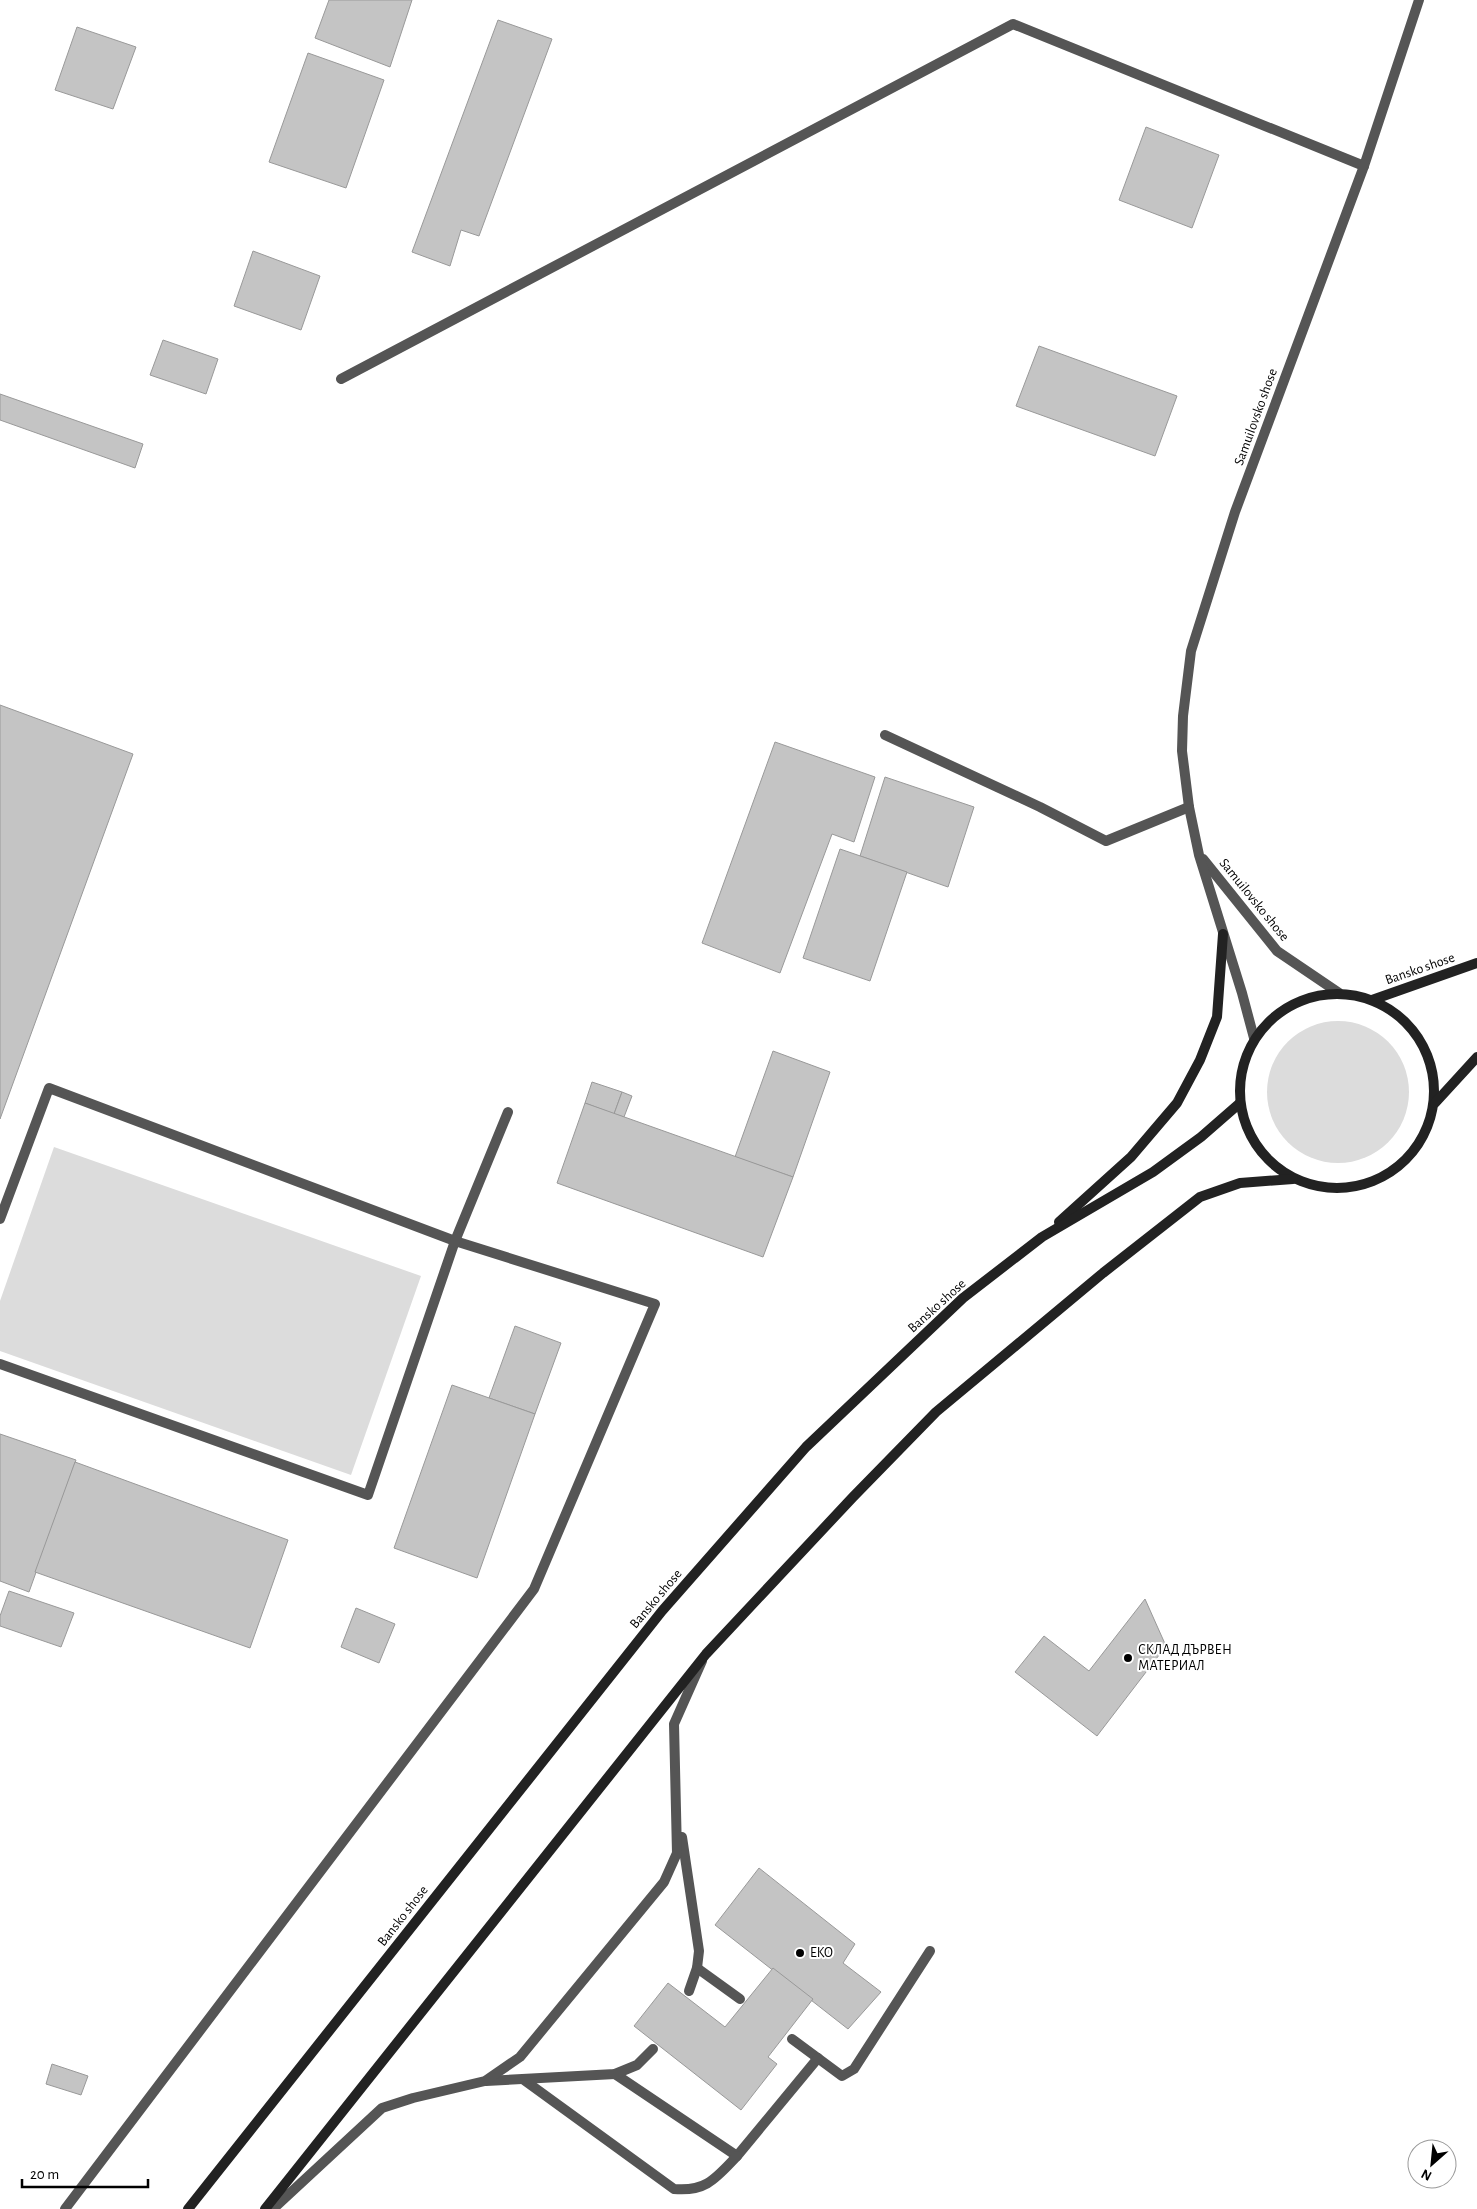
<svg xmlns="http://www.w3.org/2000/svg" width="1477" height="2209" font-family="'Alegreya Sans',sans-serif">
	<style>
		.green { fill: #dcdcdc }
		.building { fill: #c4c4c4; stroke: #999 }
		.lines { fill: none; stroke-linecap: round; stroke-linejoin: round }
		.service { stroke: #555; stroke-width: 10 }
		.minor { stroke: #555; stroke-width: 10 }
		.tertiary { stroke: #555; stroke-width: 10 }
		.secondary { stroke: #222; stroke-width: 10 }
		.poi-dot { fill: #000; stroke: #fff; stroke-width: 2 }
		.labels { text-anchor: middle; dominant-baseline: central; stroke-width: 4; stroke-linejoin: round; paint-order: stroke }
		.street-label { font-size: 14px; fill: #000; stroke: #fff }
		.poi-label { font-size: 14px; fill: #000; stroke: #fff; text-anchor: start }
	</style>
	<rect width="100%" height="100%" fill="#fff"/>
	<!-- green -->
	<g class="green">
		<circle cx="1338" cy="1092" r="71"/>
		<path d="M 54,1147 L 421,1276 L 351,1475 L 0,1351 L 0,1301 Z"/>
	</g>
	<!-- building -->
	<g class="building">
		<path d="M 329,0 L 412,0 L 390,67 L 315,38 Z"/>
		<path d="M 498,20 L 552,39 L 479,236 L 461,230 L 450,266 L 412,252 Z"/>
		<path d="M 77,27 L 136,47 L 113,109 L 55,90 Z"/>
		<path d="M 308,53 L 384,80 L 346,188 L 269,162 Z"/>
		<path d="M 1146,127 L 1219,155 L 1192,228 L 1119,200 Z"/>
		<path d="M 253,251 L 320,276 L 301,330 L 234,306 Z"/>
		<path d="M 163,340 L 218,359 L 206,394 L 150,375 Z"/>
		<path d="M 1039,346 L 1177,396 L 1155,456 L 1016,406 Z"/>
		<path d="M 0,394 L 143,444 L 135,468 L 0,420 Z"/>
		<path d="M 0,705 L 133,754 L 0,1119 Z"/>
		<path d="M 775,742 L 875,777 L 854,842 L 832,834 L 780,973 L 702,943 Z"/>
		<path d="M 885,777 L 974,807 L 948,887 L 860,856 Z"/>
		<path d="M 840,849 L 907,872 L 870,981 L 803,958 Z"/>
		<path d="M 773,1051 L 830,1072 L 793,1177 L 735,1157 Z"/>
		<path d="M 592,1082 L 622,1092 L 614,1114 L 585,1103 Z"/>
		<path d="M 622,1092 L 632,1096 L 624,1117 L 614,1114 Z"/>
		<path d="M 585,1103 L 793,1177 L 763,1257 L 557,1183 Z"/>
		<path d="M 515,1326 L 561,1343 L 535,1414 L 489,1398 Z"/>
		<path d="M 452,1385 L 535,1414 L 477,1578 L 394,1548 Z"/>
		<path d="M 0,1434 L 76,1460 L 29,1592 L 0,1581 Z"/>
		<path d="M 75,1462 L 288,1540 L 250,1648 L 35,1572 Z"/>
		<path d="M 9,1591 L 74,1613 L 61,1647 L 0,1626 L 0,1616 Z"/>
		<path d="M 1145,1599 L 1166,1646 L 1097,1736 L 1015,1672 L 1044,1636 L 1089,1671 Z"/>
		<path d="M 356,1608 L 395,1624 L 379,1663 L 341,1647 Z"/>
		<path d="M 759,1868 L 855,1944 L 843,1963 L 881,1992 L 848,2029 L 715,1925 Z"/>
		<path d="M 773,1968 L 813,1999 L 768,2057 L 777,2064 L 741,2110 L 634,2026 L 668,1983 L 725,2027 Z"/>
		<path d="M 52,2064 L 88,2076 L 81,2095 L 46,2084 Z"/>
	</g>
	<g class="lines">
		<!-- service -->
		<g class="service">
			<path d="M 885,735 L 1040,807 L 1106,841 L 1189,807"/>
			<path d="M 0,1219 L 49,1088 L 455,1241 L 655,1304 L 534,1589 L 65,2209"/>
			<path d="M 0,1364 L 368,1495 L 455,1241 L 508,1112"/>
			<path d="M 682,1837 L 699,1951 L 697,1968 L 689,1991"/>
			<path d="M 697,1968 L 740,1999"/>
			<path d="M 792,2039 L 842,2076 L 854,2069 L 930,1951"/>
			<path d="M 615,2074 L 737,2156 L 818,2058"/>
			<path d="M 524,2080 L 674,2189 C 706,2192 716,2178 737,2156"/>
			<path d="M 486,2081 L 615,2074 L 637,2065 L 653,2049"/>
			<path d="M 273,2209 L 382,2108 L 413,2098 L 485,2081 L 520,2057 L 664,1882 L 677,1853 L 674,1724 L 702,1661"/>
		</g>
		<!-- minor -->
		<path class="minor" d="M 341,379 L 1013,24 L 1364,166"/>
		<!-- tertiary -->
		<g class="tertiary">
			<path d="M 1203,859 L 1277,951 L 1339,993"/>
			<path d="M 1254,1038 L 1242,993 L 1199,855 L 1189,807 L 1182,751 L 1183,716 L 1191,651 L 1235,512 L 1364,166 L 1419,0"/>
		</g>
		<!-- secondary -->
		<g class="secondary">
			<circle cx="1337" cy="1091" r="97"/>
			<path d="M 1372,1000 L 1477,963"/>
			<path d="M 1435,1103 L 1477,1057"/>
			<path d="M 1059,1222 L 1131,1157 L 1177,1103 L 1200,1060 L 1217,1017 L 1223,934"/>
			<path d="M 188,2209 L 662,1611 L 806,1447 L 963,1298 L 1042,1237 L 1153,1172 L 1201,1137 L 1240,1103"/>
			<path d="M 265,2209 L 706,1654 L 853,1497 L 936,1412 L 1103,1273 L 1200,1197 L 1240,1183 L 1293,1179"/>
		</g>
	</g>
	<!-- markers -->
	<g class="poi-dot">
		<circle cx="1128" cy="1658" r="5"/>
		<circle cx="800" cy="1953" r="5"/>
	</g>
	<g class="labels">
		<!-- street labels -->
		<g class="street-label">
			<text transform="translate(1256 417) rotate(-70)">Samuilovsko shose</text>
			<text transform="translate(1254 900) rotate(51)">Samuilovsko shose</text>
			<text transform="translate(1420 969) rotate(-19)">Bansko shose</text>
			<text transform="translate(937 1306) rotate(-42)">Bansko shose</text>
			<text transform="translate(656 1599) rotate(-50)">Bansko shose</text>
			<text transform="translate(403 1916) rotate(-52)">Bansko shose</text>
		</g>
		<!-- poi labels -->
		<g class="poi-label">
			<text x="1138" y="1650">СКЛАД ДЪРВЕН<tspan x="1138" dy="16">МАТЕРИАЛ</tspan></text>
			<text x="810" y="1953">EKO</text>
		</g>
	</g>
	<!-- north arrow -->
	<g transform="translate(1432 2164) rotate(207)"><circle r="24" fill="#ffffff" stroke="#999999"/>
	<path d="M0-4L9 19L0 12L-9 19Z" fill="#000000"/>
	<text y="-8" font-size="14" font-weight="bold" text-anchor="middle" fill="#000000">N</text>
	</g>
	<!-- scale -->
	<path d="M22 2179v8h126v-8" fill="none" stroke="#000000" stroke-width="2.5"/>
	<text x="30" y="2179" font-size="15" fill="#000000" stroke="#ffffff" stroke-width="4" paint-order="stroke">20 m</text>
</svg>
